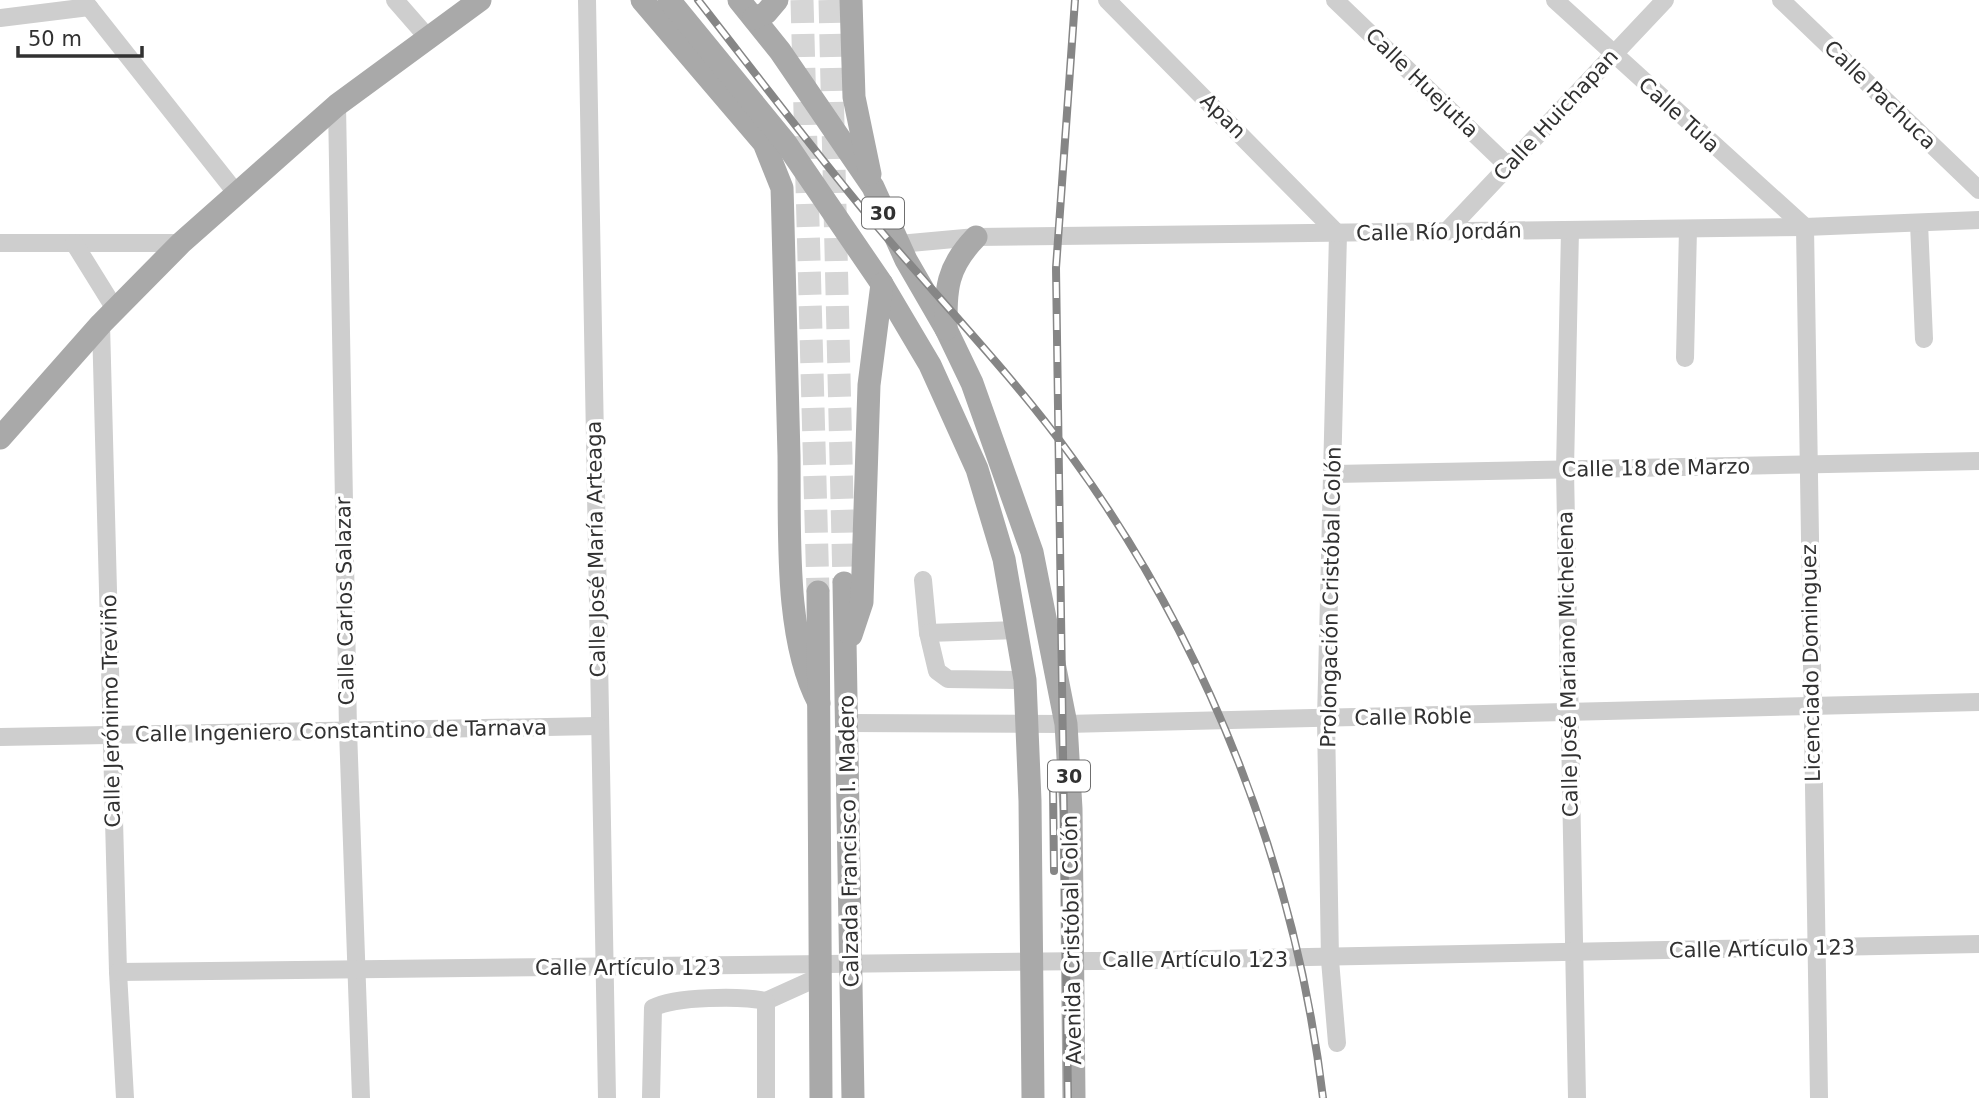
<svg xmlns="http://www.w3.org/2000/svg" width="1979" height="1098" font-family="'DejaVu Sans',sans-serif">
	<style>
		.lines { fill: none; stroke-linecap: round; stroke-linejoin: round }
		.major-tunnel { stroke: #d6d6d6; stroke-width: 23; stroke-dasharray: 23 11; stroke-linecap: butt }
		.minor { stroke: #cecece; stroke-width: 18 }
		.major { stroke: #a9a9a9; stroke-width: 23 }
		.rail-casing { stroke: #868686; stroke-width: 8 }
		.rail { stroke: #fff; stroke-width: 5; stroke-dasharray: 16; stroke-linecap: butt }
		.labels { text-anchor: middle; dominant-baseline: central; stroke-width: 7; stroke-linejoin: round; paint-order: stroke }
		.shield { fill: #fff; stroke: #6f6f6f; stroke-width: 2 }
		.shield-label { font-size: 19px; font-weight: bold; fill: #313131 }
		.street-label { font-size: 21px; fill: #313131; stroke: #fff }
	</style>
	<rect width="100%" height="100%" fill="#fff"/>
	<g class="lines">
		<!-- major-tunnel -->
		<g class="major-tunnel">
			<path d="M 802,0 L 818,592"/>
			<path d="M 830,0 L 844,583"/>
		</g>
		<!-- minor -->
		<g class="minor">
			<path d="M 395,0 L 429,39"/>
			<path d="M 587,0 L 607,1098"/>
			<path d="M 1107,0 L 1338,234 L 1326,719 L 1330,960 L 1337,1043"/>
			<path d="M 1335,0 L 1508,166"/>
			<path d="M 1555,0 L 1805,227 L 1819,1098"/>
			<path d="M 1781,0 L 1979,190"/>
			<path d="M 89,7 L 237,194"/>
			<path d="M 0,18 L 89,7"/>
			<path d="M 337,105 L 348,730 L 361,1098"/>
			<path d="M 1919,223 L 1924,339"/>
			<path d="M 1570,230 L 1565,470 L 1577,1098"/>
			<path d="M 1447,231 L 1665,0"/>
			<path d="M 0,243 L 181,243"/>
			<path d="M 74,243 L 115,309"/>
			<path d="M 899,244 L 976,237 L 1805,227 L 1979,220"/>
			<path d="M 101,324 L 118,972 L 125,1098"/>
			<path d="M 1685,358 L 1688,229"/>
			<path d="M 1334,474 L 1979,461"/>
			<path d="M 923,580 L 928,633 L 937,671 L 948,679 L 1025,680"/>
			<path d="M 928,633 L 1018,630"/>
			<path d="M 847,723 L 1066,724 L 1979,702"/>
			<path d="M 0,737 L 598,726"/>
			<path d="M 118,972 C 738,967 1359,959 1979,944"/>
			<path d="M 766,1001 L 819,977"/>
			<path d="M 651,1098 L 653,1008 C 675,996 742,996 766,1001 L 766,1098"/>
		</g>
		<!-- major -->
		<g class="major">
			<path d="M 642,0 L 764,143 L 782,188 C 785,277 787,366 789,456 C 790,530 784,638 819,703"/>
			<path d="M 669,0 L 785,142 L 882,284 L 930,365 L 977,469 L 1004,559 L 1025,680 L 1030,801 L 1033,1098"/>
			<path d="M 739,0 L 780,51 L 873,187 L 906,260 L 946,329 L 972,383 L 1032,552 L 1066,724 L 1071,809 L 1074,1098"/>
			<path d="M 851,0 L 854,97 L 870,174"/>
			<path d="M 754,18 L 766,13 L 777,0"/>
			<path d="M 946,329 C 946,288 946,268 976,237"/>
			<path d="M 0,438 L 101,324 L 181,243 L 337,105 L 480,0"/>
			<path d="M 844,583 L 853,1098"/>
			<path d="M 818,592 L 821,1098"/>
			<path d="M 851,635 L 862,602 L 869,385 L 882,284"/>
		</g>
		<!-- rail casing -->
		<g class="rail-casing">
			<g id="rail">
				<path d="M 698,0 C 755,73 811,147 870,218 C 938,299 1012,374 1074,460 C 1209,646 1296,871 1323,1098"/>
				<path d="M 1053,787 L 1054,871"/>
				<path d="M 1068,1098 L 1056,268 L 1075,0"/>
			</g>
		</g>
		<!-- rail -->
		<use href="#rail" class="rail"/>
	</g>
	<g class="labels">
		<!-- shield labels -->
		<g class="shield">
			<rect x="862" y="197.5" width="42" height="31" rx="5"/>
			<rect x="1048" y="760.5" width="42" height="31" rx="5"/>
		</g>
		<g class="shield-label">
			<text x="883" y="213">30</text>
			<text x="1069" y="776">30</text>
		</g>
		<!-- street labels -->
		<g class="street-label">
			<text transform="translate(1422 83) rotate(44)">Calle Huejutla</text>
			<text transform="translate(1880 95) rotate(44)">Calle Pachuca</text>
			<text transform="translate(1556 115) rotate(-47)">Calle Huichapan</text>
			<text transform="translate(1679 115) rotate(42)">Calle Tula</text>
			<text transform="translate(1223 116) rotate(45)">Apan</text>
			<text transform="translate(1439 232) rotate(-1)">Calle Río Jordán</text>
			<text transform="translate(1656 468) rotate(-1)">Calle 18 de Marzo</text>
			<text transform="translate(596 549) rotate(-91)">Calle José María Arteaga</text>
			<text transform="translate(1331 597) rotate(-89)">Prolongación Cristóbal Colón</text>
			<text transform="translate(345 601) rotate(-91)">Calle Carlos Salazar</text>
			<text transform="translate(1811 663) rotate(-91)">Licenciado Dominguez</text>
			<text transform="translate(1568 664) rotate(-91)">Calle José Mariano Michelena</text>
			<text transform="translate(111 711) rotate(-91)">Calle Jerónimo Treviño</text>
			<text transform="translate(1413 717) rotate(-1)">Calle Roble</text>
			<text transform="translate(341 731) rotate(-1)">Calle Ingeniero Constantino de Tarnava</text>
			<text transform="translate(849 841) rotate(-91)">Calzada Francisco I. Madero</text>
			<text transform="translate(1072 940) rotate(-91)">Avenida Cristóbal Colón</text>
			<text transform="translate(1762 949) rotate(-1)">Calle Artículo 123</text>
			<text x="1195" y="960">Calle Artículo 123</text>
			<text x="628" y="968">Calle Artículo 123</text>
		</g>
	</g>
	<!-- scale -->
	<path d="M18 46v10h124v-10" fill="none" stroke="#313131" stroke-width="3.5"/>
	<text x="28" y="46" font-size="21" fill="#313131" stroke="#ffffff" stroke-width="5" paint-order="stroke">50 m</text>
</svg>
